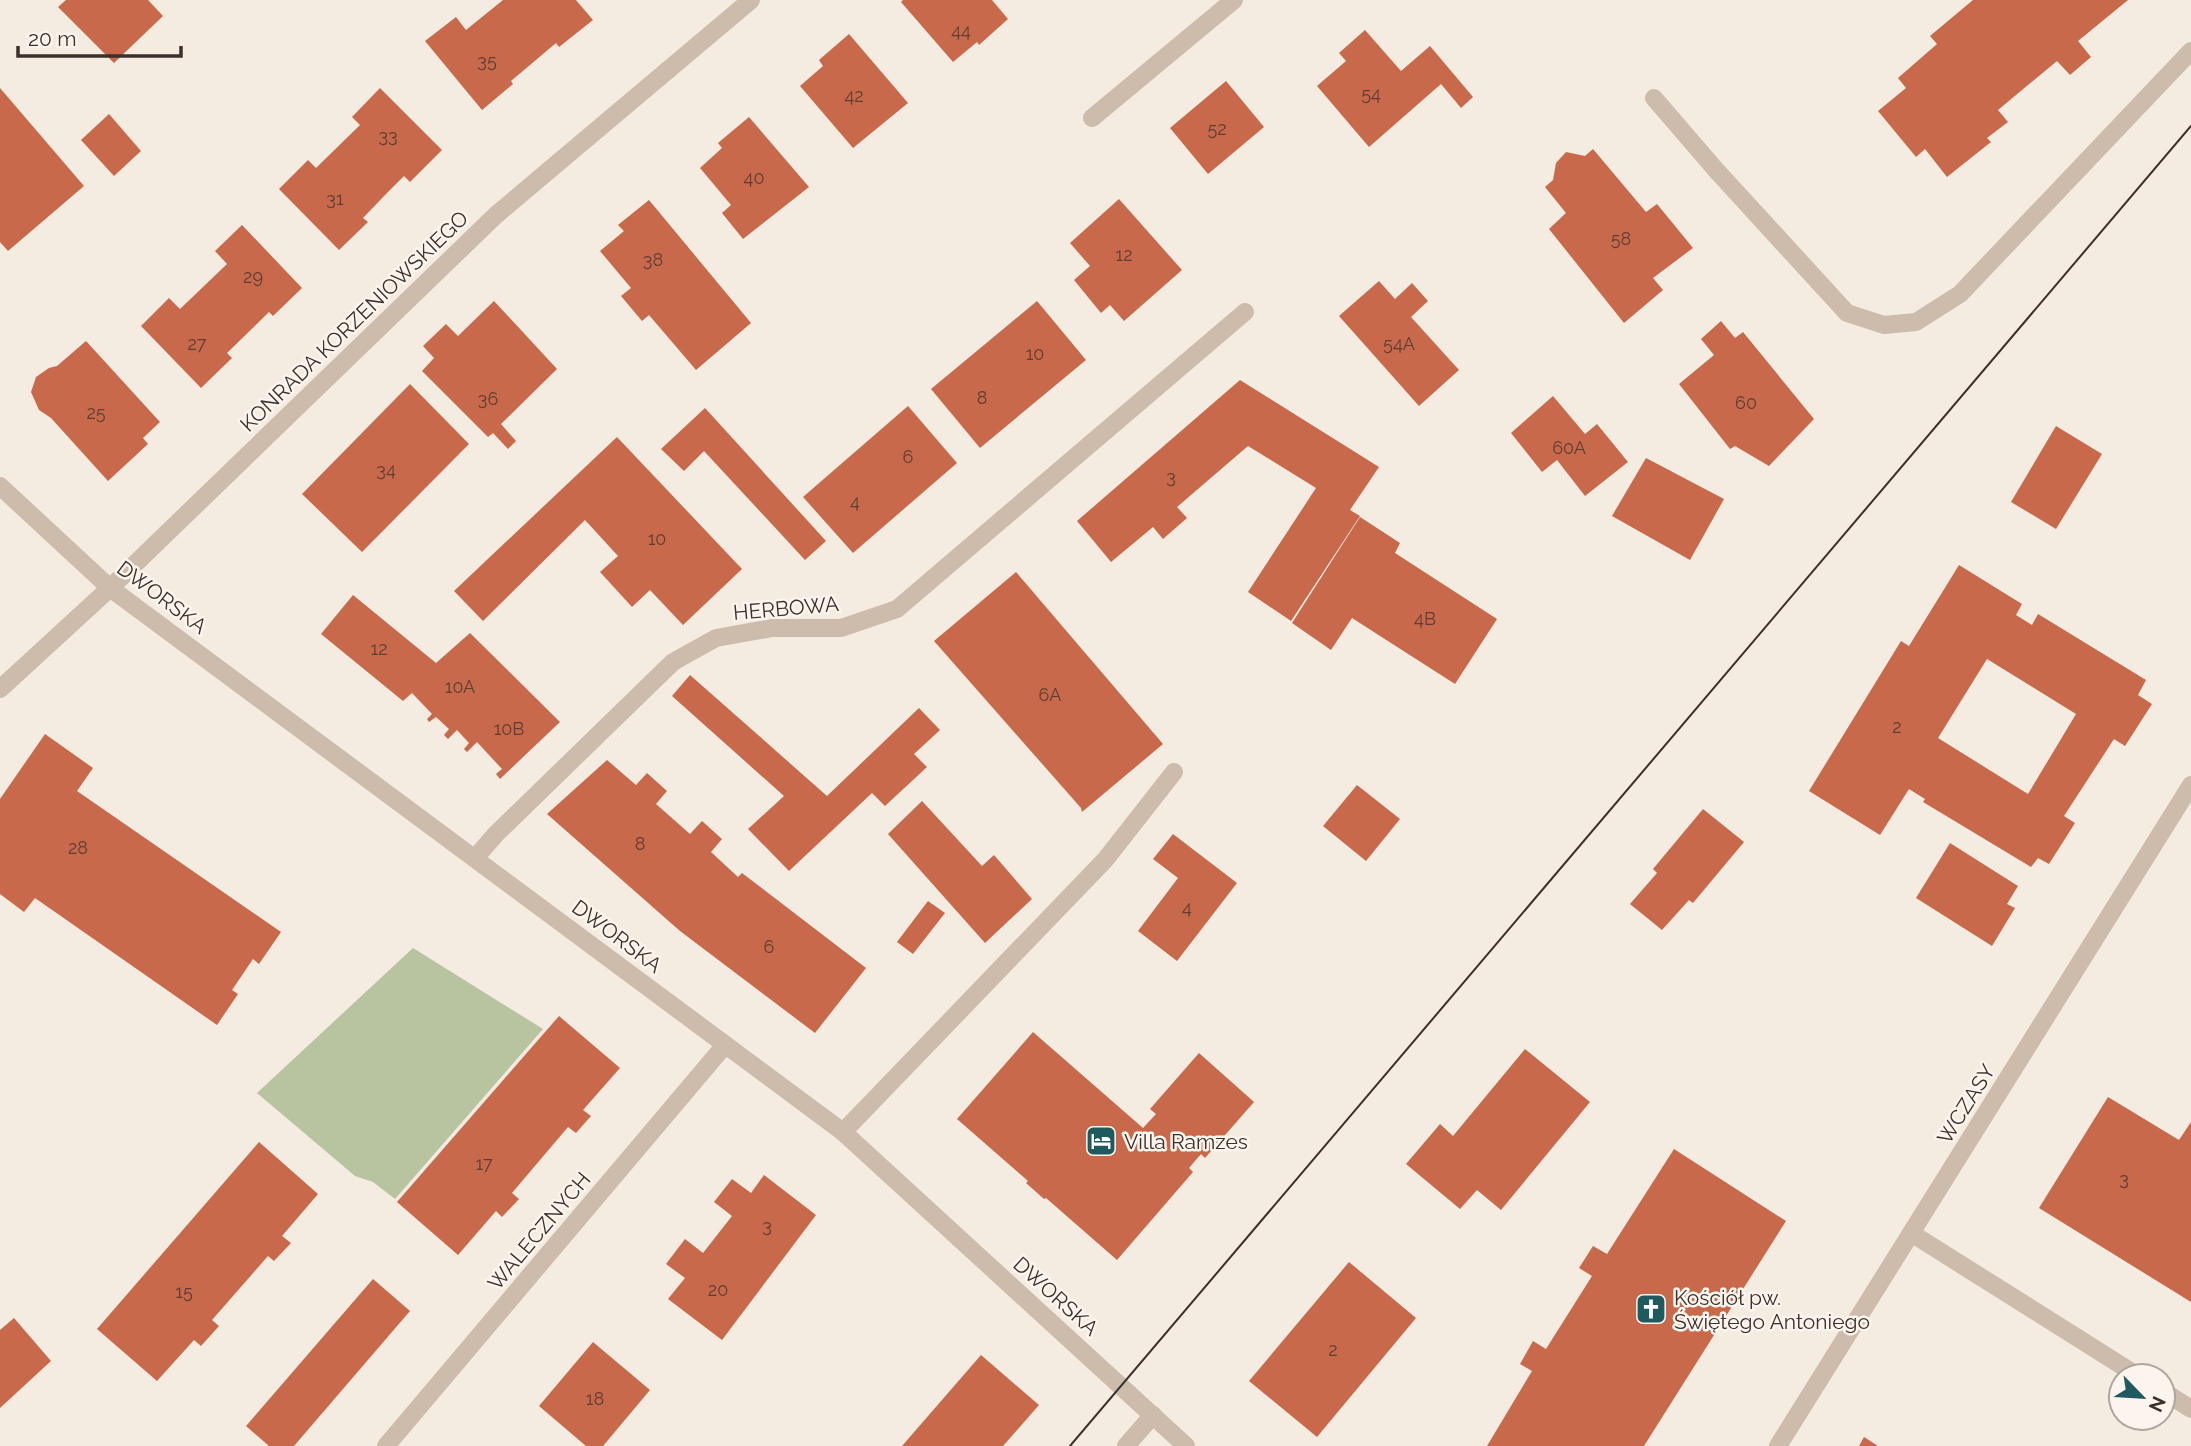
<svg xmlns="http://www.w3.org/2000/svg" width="2191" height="1446" font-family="Raleway,sans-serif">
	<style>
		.green { fill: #b8c4a0 }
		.building { fill: #c8694b; fill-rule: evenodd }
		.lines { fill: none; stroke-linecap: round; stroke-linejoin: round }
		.minor { stroke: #cdbbac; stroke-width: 18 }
		.tram { stroke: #3b302b; stroke-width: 2 }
		.labels { text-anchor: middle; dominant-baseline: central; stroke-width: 5; stroke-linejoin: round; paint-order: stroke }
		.number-label { font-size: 18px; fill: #5e3e33 }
		.street-label { font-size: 21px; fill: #3b302b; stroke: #fbf5ee }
		.poi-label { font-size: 21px; fill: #3b302b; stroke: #fbf5ee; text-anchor: start }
	</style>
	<rect width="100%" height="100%" fill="#f4ebe1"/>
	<!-- green -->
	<path class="green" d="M 413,948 L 543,1029 L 395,1199 L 373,1182 L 355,1176 L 257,1093 Z"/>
	<!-- building -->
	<g class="building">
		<path d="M 66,0 L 148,0 L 163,16 L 114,63 L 58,7 Z"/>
		<path d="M 503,0 L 576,0 L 593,20 L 559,47 L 556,43 L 511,81 L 513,84 L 482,110 L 425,41 L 456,17 L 466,30 Z"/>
		<path d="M 903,0 L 992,0 L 1008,19 L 979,45 L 977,42 L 953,62 L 901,2 Z"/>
		<path d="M 1973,0 L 2128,0 L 2078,41 L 2091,57 L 2070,75 L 2057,61 L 1998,110 L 2008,122 L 1987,138 L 1991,142 L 1947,177 L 1925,149 L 1916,157 L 1878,111 L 1906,88 L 1898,78 L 1937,44 L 1930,36 Z"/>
		<path d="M 1365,30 L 1401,71 L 1430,46 L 1473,97 L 1461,108 L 1441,84 L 1369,147 L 1317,86 L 1346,61 L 1339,53 Z"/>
		<path d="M 849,34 L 908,103 L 853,148 L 800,86 L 823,66 L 819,60 Z"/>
		<path d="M 1226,81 L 1264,127 L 1208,174 L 1170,128 Z"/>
		<path d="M 0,88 L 84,186 L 8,251 L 0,242 Z"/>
		<path d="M 380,88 L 442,150 L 410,182 L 404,176 L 386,194 L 363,218 L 368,222 L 339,250 L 279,189 L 308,160 L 316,168 L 360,125 L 352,117 Z"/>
		<path d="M 109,114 L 141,151 L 114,176 L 81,140 Z"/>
		<path d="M 749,117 L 809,187 L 743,239 L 722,213 L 731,205 L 700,168 L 722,148 L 718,143 Z"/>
		<path d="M 1593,149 L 1646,212 L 1657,204 L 1693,248 L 1653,278 L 1663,290 L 1624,323 L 1549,229 L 1566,213 L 1545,187 L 1553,180 L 1556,163 L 1566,152 L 1585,156 Z"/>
		<path d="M 1119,199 L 1182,270 L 1124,321 L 1110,305 L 1101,313 L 1074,280 L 1090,266 L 1070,243 Z"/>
		<path d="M 649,200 L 751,323 L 696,370 L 649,315 L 642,321 L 621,296 L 631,288 L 600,251 L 624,231 L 618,225 Z"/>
		<path d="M 242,225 L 302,288 L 273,316 L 269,312 L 227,353 L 232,358 L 201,388 L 141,326 L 169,298 L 180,309 L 227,264 L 215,251 Z"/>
		<path d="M 1379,281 L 1395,299 L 1412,283 L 1428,301 L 1411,317 L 1459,370 L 1419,406 L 1339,316 Z"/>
		<path d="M 494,301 L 557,369 L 501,424 L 516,441 L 508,449 L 493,433 L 488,437 L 422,371 L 434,358 L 423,346 L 446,324 L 458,336 Z"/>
		<path d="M 1037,301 L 1086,360 L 980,448 L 931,389 Z"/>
		<path d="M 1721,321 L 1735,338 L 1743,332 L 1814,419 L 1769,466 L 1735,446 L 1730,449 L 1679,384 L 1714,355 L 1701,339 Z"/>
		<path d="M 86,341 L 160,422 L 143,438 L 148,444 L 108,481 L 51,418 L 39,410 L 31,392 L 36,377 L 49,368 L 57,366 Z"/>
		<path d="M 1240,380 L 1379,467 L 1350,510 L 1360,516 L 1291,621 L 1248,592 L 1316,488 L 1248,446 L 1177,507 L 1187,518 L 1163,539 L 1153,527 L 1111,562 L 1077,521 Z"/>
		<path d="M 410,384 L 469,444 L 362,552 L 302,494 Z"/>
		<path d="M 1553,396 L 1585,434 L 1597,424 L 1628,462 L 1585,496 L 1557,460 L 1542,472 L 1511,433 Z"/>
		<path d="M 908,406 L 957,463 L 853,553 L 803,497 Z"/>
		<path d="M 705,408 L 826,541 L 805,560 L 704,451 L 684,471 L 661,449 Z"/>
		<path d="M 2056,426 L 2102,454 L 2056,529 L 2011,502 Z"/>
		<path d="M 617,437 L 742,569 L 683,625 L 650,590 L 632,607 L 600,572 L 618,556 L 585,520 L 483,621 L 454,591 Z"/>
		<path d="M 1646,458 L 1724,499 L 1690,560 L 1612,516 Z"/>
		<path d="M 1360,517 L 1400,543 L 1395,553 L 1497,619 L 1455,684 L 1352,618 L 1331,650 L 1292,623 Z"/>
		<path d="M 1959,565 L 2022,604 L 2016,615 L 2032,625 L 2038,614 L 2146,680 L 2138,695 L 2152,704 L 2125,746 L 2114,739 L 2064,816 L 2075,823 L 2049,864 L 2038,858 L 2031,867 L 1923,802 L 1925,799 L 1909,789 L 1880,835 L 1809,791 L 1901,641 L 1909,646 ZM 1987,659 L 2076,714 L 2028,794 L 1938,738 Z"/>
		<path d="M 1016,572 L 1163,744 L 1082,812 L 1081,808 L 934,641 Z"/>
		<path d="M 353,595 L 436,663 L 470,633 L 560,722 L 500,779 L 496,774 L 502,769 L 477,742 L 467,752 L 464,749 L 469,743 L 457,730 L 448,739 L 444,735 L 449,729 L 436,717 L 429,722 L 427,719 L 432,714 L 412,693 L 403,701 L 321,634 Z"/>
		<path d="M 690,675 L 827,796 L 919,708 L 940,730 L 914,754 L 927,767 L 885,806 L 872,793 L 789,871 L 748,829 L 784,796 L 672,696 Z"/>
		<path d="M 45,734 L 93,768 L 77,791 L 281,932 L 259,964 L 253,959 L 232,990 L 238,994 L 217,1025 L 35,898 L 24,912 L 0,894 L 0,799 Z"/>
		<path d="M 607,760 L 636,785 L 647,773 L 667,791 L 656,804 L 690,834 L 702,821 L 722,839 L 711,852 L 738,877 L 742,873 L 866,968 L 815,1033 L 680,931 L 547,814 Z"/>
		<path d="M 1357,785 L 1400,819 L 1366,861 L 1323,826 Z"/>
		<path d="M 922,801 L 982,866 L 994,855 L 1032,899 L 985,943 L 888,834 Z"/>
		<path d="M 1703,809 L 1744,842 L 1693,903 L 1689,900 L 1662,930 L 1630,904 L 1657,873 L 1653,869 Z"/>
		<path d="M 1173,834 L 1237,883 L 1177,961 L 1138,931 L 1178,878 L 1153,859 Z"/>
		<path d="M 1950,843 L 2018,886 L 2007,904 L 2015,908 L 1992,946 L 1916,898 Z"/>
		<path d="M 928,901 L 945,913 L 913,954 L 897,942 Z"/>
		<path d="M 559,1016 L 620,1068 L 583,1110 L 591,1116 L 576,1133 L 568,1127 L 512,1193 L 519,1199 L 502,1217 L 496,1211 L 458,1255 L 397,1202 Z"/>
		<path d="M 1033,1032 L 1143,1128 L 1156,1114 L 1150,1109 L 1199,1053 L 1254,1102 L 1205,1158 L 1201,1154 L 1189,1168 L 1193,1172 L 1117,1260 L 1046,1198 L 1044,1199 L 1026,1183 L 1028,1181 L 957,1119 Z"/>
		<path d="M 1525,1049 L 1590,1102 L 1501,1210 L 1477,1190 L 1460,1209 L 1406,1164 L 1440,1124 L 1453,1136 Z"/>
		<path d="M 2108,1097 L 2179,1140 L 2191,1122 L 2191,1302 L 2039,1208 Z"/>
		<path d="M 259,1142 L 318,1194 L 282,1236 L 291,1243 L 274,1261 L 268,1256 L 212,1320 L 219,1326 L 201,1346 L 194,1340 L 157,1381 L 97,1329 Z"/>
		<path d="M 1674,1149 L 1786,1221 L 1644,1446 L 1487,1446 L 1532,1371 L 1520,1364 L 1533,1341 L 1546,1349 L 1592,1276 L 1579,1268 L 1593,1246 L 1607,1254 Z"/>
		<path d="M 764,1175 L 816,1215 L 722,1340 L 668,1299 L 685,1278 L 666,1264 L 685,1239 L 703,1253 L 732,1216 L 714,1202 L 732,1179 L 751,1193 Z"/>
		<path d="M 1349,1262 L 1416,1318 L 1317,1437 L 1249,1381 Z"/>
		<path d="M 373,1279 L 410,1311 L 294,1446 L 269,1446 L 246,1426 Z"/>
		<path d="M 14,1318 L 51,1361 L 0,1408 L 0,1330 Z"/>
		<path d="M 593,1342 L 650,1390 L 603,1446 L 586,1446 L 539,1406 Z"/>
		<path d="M 981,1355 L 1039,1405 L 1003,1446 L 902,1446 Z"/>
		<path d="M 1864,1437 L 1878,1446 L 1859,1446 Z"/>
	</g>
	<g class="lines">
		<!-- minor -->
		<g class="minor">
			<path d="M 1654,98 L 1716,170 L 1847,313 L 1884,325 L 1916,322 L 1960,294 L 2191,51"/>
			<path d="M 1092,118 L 1234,0"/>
			<path d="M 0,486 L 110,588 L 843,1132 L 1186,1446"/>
			<path d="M 0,689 L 110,588 L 496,215 L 751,0"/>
			<path d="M 475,858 L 496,834 L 673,662 L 716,638 L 772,628 L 841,628 L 897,609 L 1245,312"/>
			<path d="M 843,1132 L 1105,860 L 1174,772"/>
			<path d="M 1911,1233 L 2138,1376"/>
			<path d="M 2163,1391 L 2191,1409"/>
			<path d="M 386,1446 L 725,1045"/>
			<path d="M 1126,1446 L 1153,1415"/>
			<path d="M 1778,1446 L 2191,785"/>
		</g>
		<!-- tram -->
		<path class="tram" d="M 1070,1446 L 2191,126"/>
	</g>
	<!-- icons -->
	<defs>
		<g id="hotel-square" transform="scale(1.575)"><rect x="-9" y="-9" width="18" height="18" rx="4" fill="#1f5a5e" stroke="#fbf5ee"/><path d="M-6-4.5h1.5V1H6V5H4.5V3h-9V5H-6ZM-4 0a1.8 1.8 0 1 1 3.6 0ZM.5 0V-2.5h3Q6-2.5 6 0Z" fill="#fff"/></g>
		<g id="church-square" transform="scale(1.575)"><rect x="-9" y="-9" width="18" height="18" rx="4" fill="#1f5a5e" stroke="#fbf5ee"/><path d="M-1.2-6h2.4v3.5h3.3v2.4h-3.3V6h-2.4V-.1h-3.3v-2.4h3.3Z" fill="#fff"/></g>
	</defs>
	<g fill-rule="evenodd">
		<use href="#hotel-square" x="1101" y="1141"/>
		<use href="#church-square" x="1651" y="1309"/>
	</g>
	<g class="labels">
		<!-- number labels -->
		<g class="number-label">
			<text x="961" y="30">44</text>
			<text x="487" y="60">35</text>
			<text x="1371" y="93">54</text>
			<text x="854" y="95">42</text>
			<text x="1217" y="128">52</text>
			<text x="388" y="135">33</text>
			<text x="754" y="177">40</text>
			<text x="335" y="198">31</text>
			<text x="1621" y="238">58</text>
			<text x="1124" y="254">12</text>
			<text x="653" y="259">38</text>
			<text x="253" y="276">29</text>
			<text x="197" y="343">27</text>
			<text x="1399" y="343">54A</text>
			<text x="1035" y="353">10</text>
			<text x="982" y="397">8</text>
			<text x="488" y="398">36</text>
			<text x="1746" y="402">60</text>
			<text x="96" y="412">25</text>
			<text x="1569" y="447">60A</text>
			<text x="908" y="456">6</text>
			<text x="386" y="469">34</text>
			<text x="1171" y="476">3</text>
			<text x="855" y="501">4</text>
			<text x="657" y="538">10</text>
			<text x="1425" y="618">4B</text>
			<text x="379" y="648">12</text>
			<text x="460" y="686">10A</text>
			<text x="1050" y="694">6A</text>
			<text x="1897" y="726">2</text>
			<text x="509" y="728">10B</text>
			<text x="640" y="843">8</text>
			<text x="78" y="847">28</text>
			<text x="1187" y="907">4</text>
			<text x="769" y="946">6</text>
			<text x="484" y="1163">17</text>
			<text x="2124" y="1178">3</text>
			<text x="767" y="1225">3</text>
			<text x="718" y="1289">20</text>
			<text x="184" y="1291">15</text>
			<text x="1333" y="1349">2</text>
			<text x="595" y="1398">18</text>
		</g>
		<!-- street labels -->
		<g class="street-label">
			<text transform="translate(354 321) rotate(-44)">KONRADA KORZENIOWSKIEGO</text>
			<text transform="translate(162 597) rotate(37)">DWORSKA</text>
			<text transform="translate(786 608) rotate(-5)">HERBOWA</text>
			<text transform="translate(617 936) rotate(37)">DWORSKA</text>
			<text transform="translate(1966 1104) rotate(-58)">WCZASY</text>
			<text transform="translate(539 1231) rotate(-50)">WALECZNYCH</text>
			<text transform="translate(1056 1296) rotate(42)">DWORSKA</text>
		</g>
		<!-- poi labels -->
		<g class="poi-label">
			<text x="1124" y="1141">Villa Ramzes</text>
			<text x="1674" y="1297">Kościół pw.<tspan x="1674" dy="24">Świętego Antoniego</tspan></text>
		</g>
	</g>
	<!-- north arrow -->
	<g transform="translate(2142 1397) rotate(115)"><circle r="33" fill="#fbf5ee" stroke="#aea6a0" stroke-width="2"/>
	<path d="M0-5L12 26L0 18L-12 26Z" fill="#1f5a5e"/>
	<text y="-10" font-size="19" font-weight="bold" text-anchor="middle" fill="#3b302b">N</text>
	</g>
	<!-- scale -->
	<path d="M18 46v10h163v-10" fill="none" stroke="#3b302b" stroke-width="3.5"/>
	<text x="28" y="46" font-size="21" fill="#3b302b" stroke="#fbf5ee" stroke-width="5" paint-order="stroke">20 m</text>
</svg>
